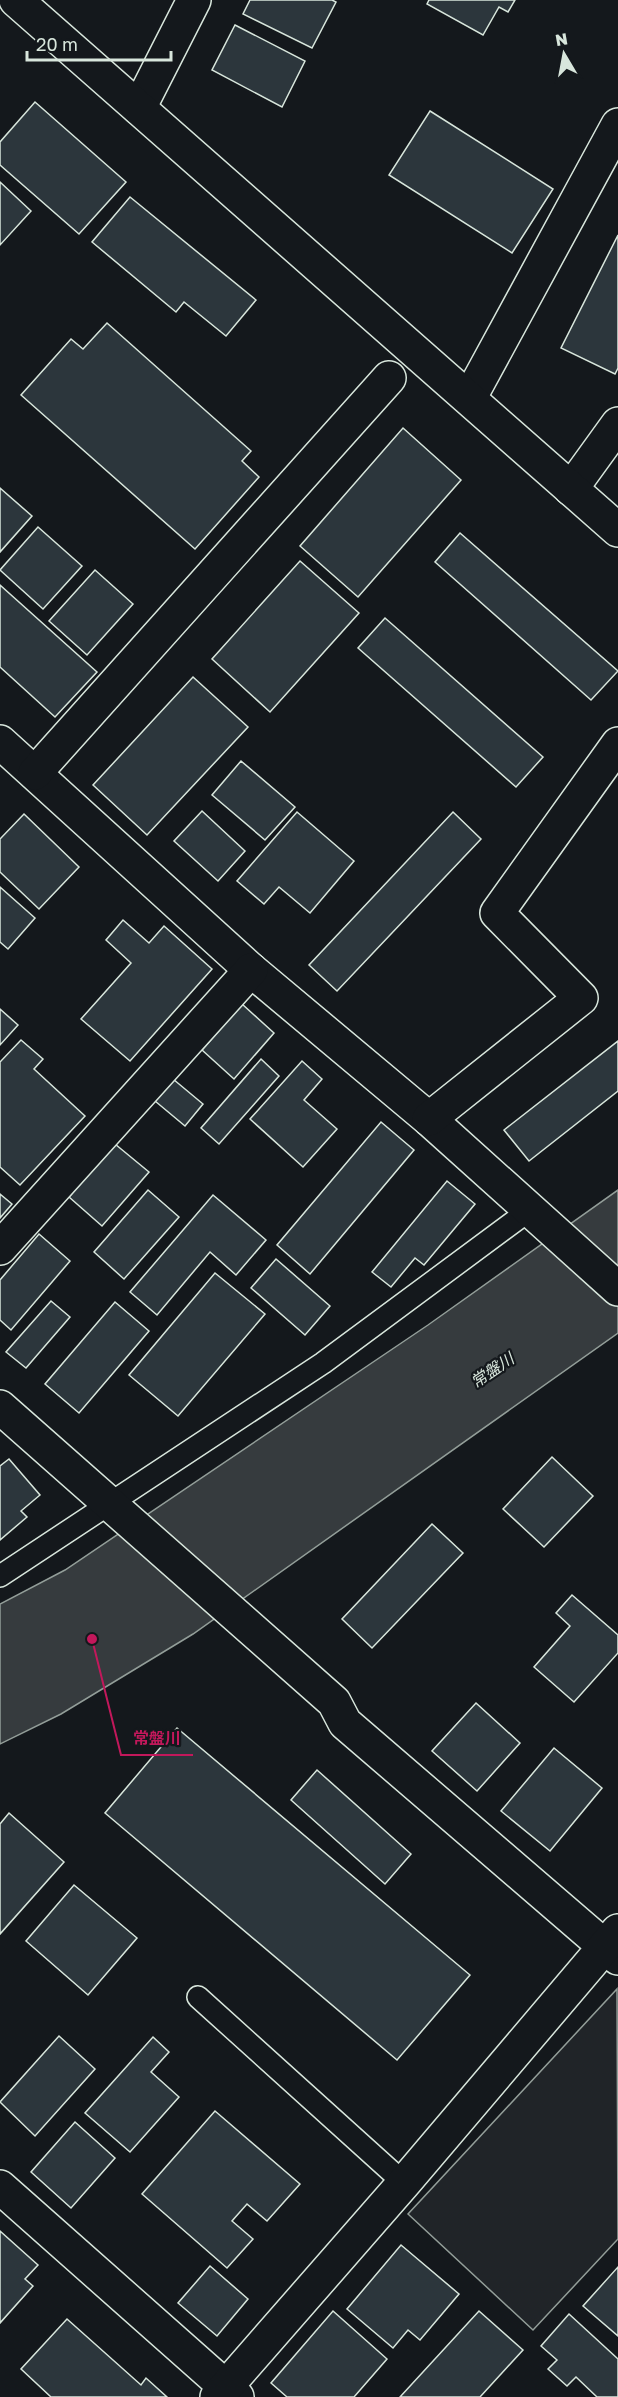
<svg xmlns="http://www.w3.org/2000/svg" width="618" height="2397" font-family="'Golos Text','Noto Sans JP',sans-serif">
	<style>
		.green { fill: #202428; stroke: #939e99; stroke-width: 1.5 }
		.water { fill: #363b3e; stroke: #939e99; stroke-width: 1.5 }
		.building { fill: #2c363c; stroke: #d8e6dc; stroke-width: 1.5 }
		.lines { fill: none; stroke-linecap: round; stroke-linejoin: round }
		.lane-casing { stroke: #d8e6dc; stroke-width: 24 }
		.street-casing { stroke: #d8e6dc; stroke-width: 36 }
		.secondary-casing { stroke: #d8e6dc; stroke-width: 36 }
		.lane { stroke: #14181c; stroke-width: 21 }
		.street { stroke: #14181c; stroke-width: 33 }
		.secondary { stroke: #14181c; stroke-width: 33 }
		.labels { text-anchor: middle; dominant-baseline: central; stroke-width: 4.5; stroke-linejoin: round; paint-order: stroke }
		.water-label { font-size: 16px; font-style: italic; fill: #d8e6dc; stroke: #14181c }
		.leader { fill: none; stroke: #c2185b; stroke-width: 2 }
		.callout-dot { fill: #c2185b; stroke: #14181c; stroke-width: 2 }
		.callout-label { font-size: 16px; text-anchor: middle; font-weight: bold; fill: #c2185b; stroke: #14181c; stroke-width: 4.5; stroke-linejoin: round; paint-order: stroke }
	</style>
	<rect width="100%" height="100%" fill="#14181c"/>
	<!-- green -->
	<path class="green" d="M 617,1989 L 618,2239 L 533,2330 L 408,2214 Z"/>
	<!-- water -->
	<path class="water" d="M 618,1190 L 618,1333 L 193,1634 L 61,1714 L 0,1744 L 0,1604 L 65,1570 L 428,1325 Z"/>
	<!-- building -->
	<g class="building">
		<path d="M 250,0 L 332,0 L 336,2 L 312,48 L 243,14 Z"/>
		<path d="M 429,0 L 515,0 L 508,12 L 499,7 L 483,35 L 427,4 Z"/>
		<path d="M 235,25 L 305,61 L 282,107 L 212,70 Z"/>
		<path d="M 35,102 L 126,182 L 79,234 L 0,165 L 0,142 Z"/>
		<path d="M 430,111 L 553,189 L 512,253 L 389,175 Z"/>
		<path d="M 0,182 L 31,211 L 0,245 Z"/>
		<path d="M 130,197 L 256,300 L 226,336 L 184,302 L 176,312 L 92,242 Z"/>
		<path d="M 618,235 L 618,368 L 615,374 L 561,348 Z"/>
		<path d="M 107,323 L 251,451 L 242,461 L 259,477 L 195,549 L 21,395 L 71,339 L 83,349 Z"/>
		<path d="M 403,428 L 461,480 L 358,597 L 300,546 Z"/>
		<path d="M 0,488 L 32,516 L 0,552 Z"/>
		<path d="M 38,527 L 82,566 L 43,609 L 0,570 Z"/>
		<path d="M 460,533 L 618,671 L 591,700 L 435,562 Z"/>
		<path d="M 300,561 L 359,613 L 270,712 L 212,659 Z"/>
		<path d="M 95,570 L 133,604 L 87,655 L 49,621 Z"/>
		<path d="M 0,585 L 97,672 L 55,717 L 0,667 Z"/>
		<path d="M 385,618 L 543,757 L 516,787 L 358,648 Z"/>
		<path d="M 193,677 L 248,727 L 147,835 L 93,785 Z"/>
		<path d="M 241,761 L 295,807 L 265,840 L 212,795 Z"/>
		<path d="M 202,811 L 245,851 L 218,881 L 174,841 Z"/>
		<path d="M 297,812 L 354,861 L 310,913 L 279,887 L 264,904 L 237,881 Z"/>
		<path d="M 453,812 L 481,839 L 337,991 L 309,965 Z"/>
		<path d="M 24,814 L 79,867 L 39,909 L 0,872 L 0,839 Z"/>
		<path d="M 0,887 L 35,918 L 8,949 L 0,942 Z"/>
		<path d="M 123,920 L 149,943 L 164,926 L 212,969 L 130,1061 L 81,1019 L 131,963 L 106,940 Z"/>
		<path d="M 242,1004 L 274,1033 L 234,1079 L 202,1050 Z"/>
		<path d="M 0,1009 L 18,1025 L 0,1045 Z"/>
		<path d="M 21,1040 L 43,1059 L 34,1069 L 85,1116 L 20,1185 L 0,1167 L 0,1062 Z"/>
		<path d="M 618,1041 L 618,1091 L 529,1161 L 504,1130 Z"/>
		<path d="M 261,1059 L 279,1076 L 219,1144 L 201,1128 Z"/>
		<path d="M 302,1061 L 322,1079 L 304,1100 L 337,1129 L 303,1167 L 250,1119 Z"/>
		<path d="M 173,1079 L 203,1104 L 185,1126 L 155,1101 Z"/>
		<path d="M 381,1122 L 414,1150 L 310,1274 L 277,1245 Z"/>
		<path d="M 115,1144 L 149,1172 L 102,1226 L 69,1197 Z"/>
		<path d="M 447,1181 L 475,1204 L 424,1265 L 415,1258 L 391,1287 L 372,1272 Z"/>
		<path d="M 148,1190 L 179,1217 L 124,1279 L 94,1252 Z"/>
		<path d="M 0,1194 L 12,1204 L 0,1218 Z"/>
		<path d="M 213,1195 L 266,1240 L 236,1275 L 210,1252 L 157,1315 L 130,1292 Z"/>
		<path d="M 39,1234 L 70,1261 L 11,1330 L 0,1320 L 0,1280 Z"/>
		<path d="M 276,1259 L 330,1306 L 305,1335 L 251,1288 Z"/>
		<path d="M 215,1273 L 265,1314 L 178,1416 L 129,1375 Z"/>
		<path d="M 51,1301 L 70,1317 L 26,1368 L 6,1352 Z"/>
		<path d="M 115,1302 L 149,1331 L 79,1413 L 45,1384 Z"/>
		<path d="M 552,1457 L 593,1496 L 544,1547 L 503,1509 Z"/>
		<path d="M 9,1459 L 40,1495 L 21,1511 L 27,1517 L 0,1540 L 0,1466 Z"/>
		<path d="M 432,1524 L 463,1553 L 372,1648 L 342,1619 Z"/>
		<path d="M 572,1595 L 618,1635 L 618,1653 L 574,1702 L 534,1667 L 570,1626 L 556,1613 Z"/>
		<path d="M 476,1703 L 520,1743 L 477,1791 L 432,1751 Z"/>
		<path d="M 177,1728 L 470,1975 L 397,2060 L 105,1813 Z"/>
		<path d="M 554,1748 L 602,1788 L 550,1851 L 501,1811 Z"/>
		<path d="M 317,1770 L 411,1854 L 385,1884 L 291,1800 Z"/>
		<path d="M 9,1813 L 64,1862 L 0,1934 L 0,1824 Z"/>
		<path d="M 74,1885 L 137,1938 L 88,1995 L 26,1941 Z"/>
		<path d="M 59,2036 L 95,2069 L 35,2136 L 0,2102 Z"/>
		<path d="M 153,2037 L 169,2052 L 151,2072 L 179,2097 L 130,2152 L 85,2113 Z"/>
		<path d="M 215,2111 L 300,2184 L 267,2221 L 247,2204 L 232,2221 L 253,2239 L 227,2268 L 142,2194 Z"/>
		<path d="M 75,2122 L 115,2158 L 71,2208 L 31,2172 Z"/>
		<path d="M 0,2231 L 38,2265 L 25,2279 L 33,2286 L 0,2323 Z"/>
		<path d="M 401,2245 L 459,2294 L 420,2340 L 408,2330 L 393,2348 L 347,2309 Z"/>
		<path d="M 210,2266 L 248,2299 L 217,2336 L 178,2303 Z"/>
		<path d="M 618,2267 L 618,2336 L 583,2306 Z"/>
		<path d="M 333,2311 L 387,2359 L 354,2397 L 287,2397 L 271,2383 Z"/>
		<path d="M 479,2311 L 523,2350 L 480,2397 L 400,2397 Z"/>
		<path d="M 569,2314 L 618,2359 L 618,2397 L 597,2397 L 576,2377 L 567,2386 L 548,2369 L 557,2360 L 541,2346 Z"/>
		<path d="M 67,2319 L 141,2385 L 146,2378 L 167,2397 L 51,2397 L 21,2369 Z"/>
	</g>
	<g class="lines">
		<!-- lane casing -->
		<g class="lane-casing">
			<g id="lane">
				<path d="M 0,1576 L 323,1363 L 531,1209"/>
				<path d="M 198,1997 L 404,2183"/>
			</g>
		</g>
		<!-- street casing -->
		<g class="street-casing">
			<g id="street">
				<path d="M 139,108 L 194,0"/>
				<path d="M 470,397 L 618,125"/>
				<path d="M 571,489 L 618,424"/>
				<path d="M 0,742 L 251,970 L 429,1119 L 618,1289"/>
				<path d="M 35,773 L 389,378"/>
				<path d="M 429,1119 L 581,998 L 497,913 L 618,744"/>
				<path d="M 0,1248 L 251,970"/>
				<path d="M 0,1407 L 334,1702 L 345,1723 L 618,1958"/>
				<path d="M 0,2187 L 237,2397"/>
				<path d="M 217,2397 L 404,2183 L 618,1931"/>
			</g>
		</g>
		<!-- secondary casing -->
		<g class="secondary-casing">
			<path id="secondary" d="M 16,0 L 618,530"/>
		</g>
		<!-- lane -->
		<use href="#lane" class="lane"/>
		<!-- street -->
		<use href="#street" class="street"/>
		<!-- secondary -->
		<use href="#secondary" class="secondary"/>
	</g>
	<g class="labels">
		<!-- water labels -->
		<g class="water-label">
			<text transform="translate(492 1370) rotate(-34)">常盤川</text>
		</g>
	</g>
	<!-- callouts -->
	<path class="leader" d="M92 1639L121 1755H193"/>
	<circle class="callout-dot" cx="92" cy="1639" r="6"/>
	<g class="callout-label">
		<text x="157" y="1744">常盤川</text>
	</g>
	<!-- north arrow -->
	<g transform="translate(564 54) rotate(350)" stroke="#14181c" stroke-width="4.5" paint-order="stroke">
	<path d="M0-4.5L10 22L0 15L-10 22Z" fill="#d8e6dc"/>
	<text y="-9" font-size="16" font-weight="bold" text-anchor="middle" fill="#d8e6dc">N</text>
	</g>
	<!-- scale -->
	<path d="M27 51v9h144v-9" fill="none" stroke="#d8e6dc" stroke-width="3"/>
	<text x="36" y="51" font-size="18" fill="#d8e6dc" stroke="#14181c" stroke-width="4.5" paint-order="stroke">20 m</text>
</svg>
